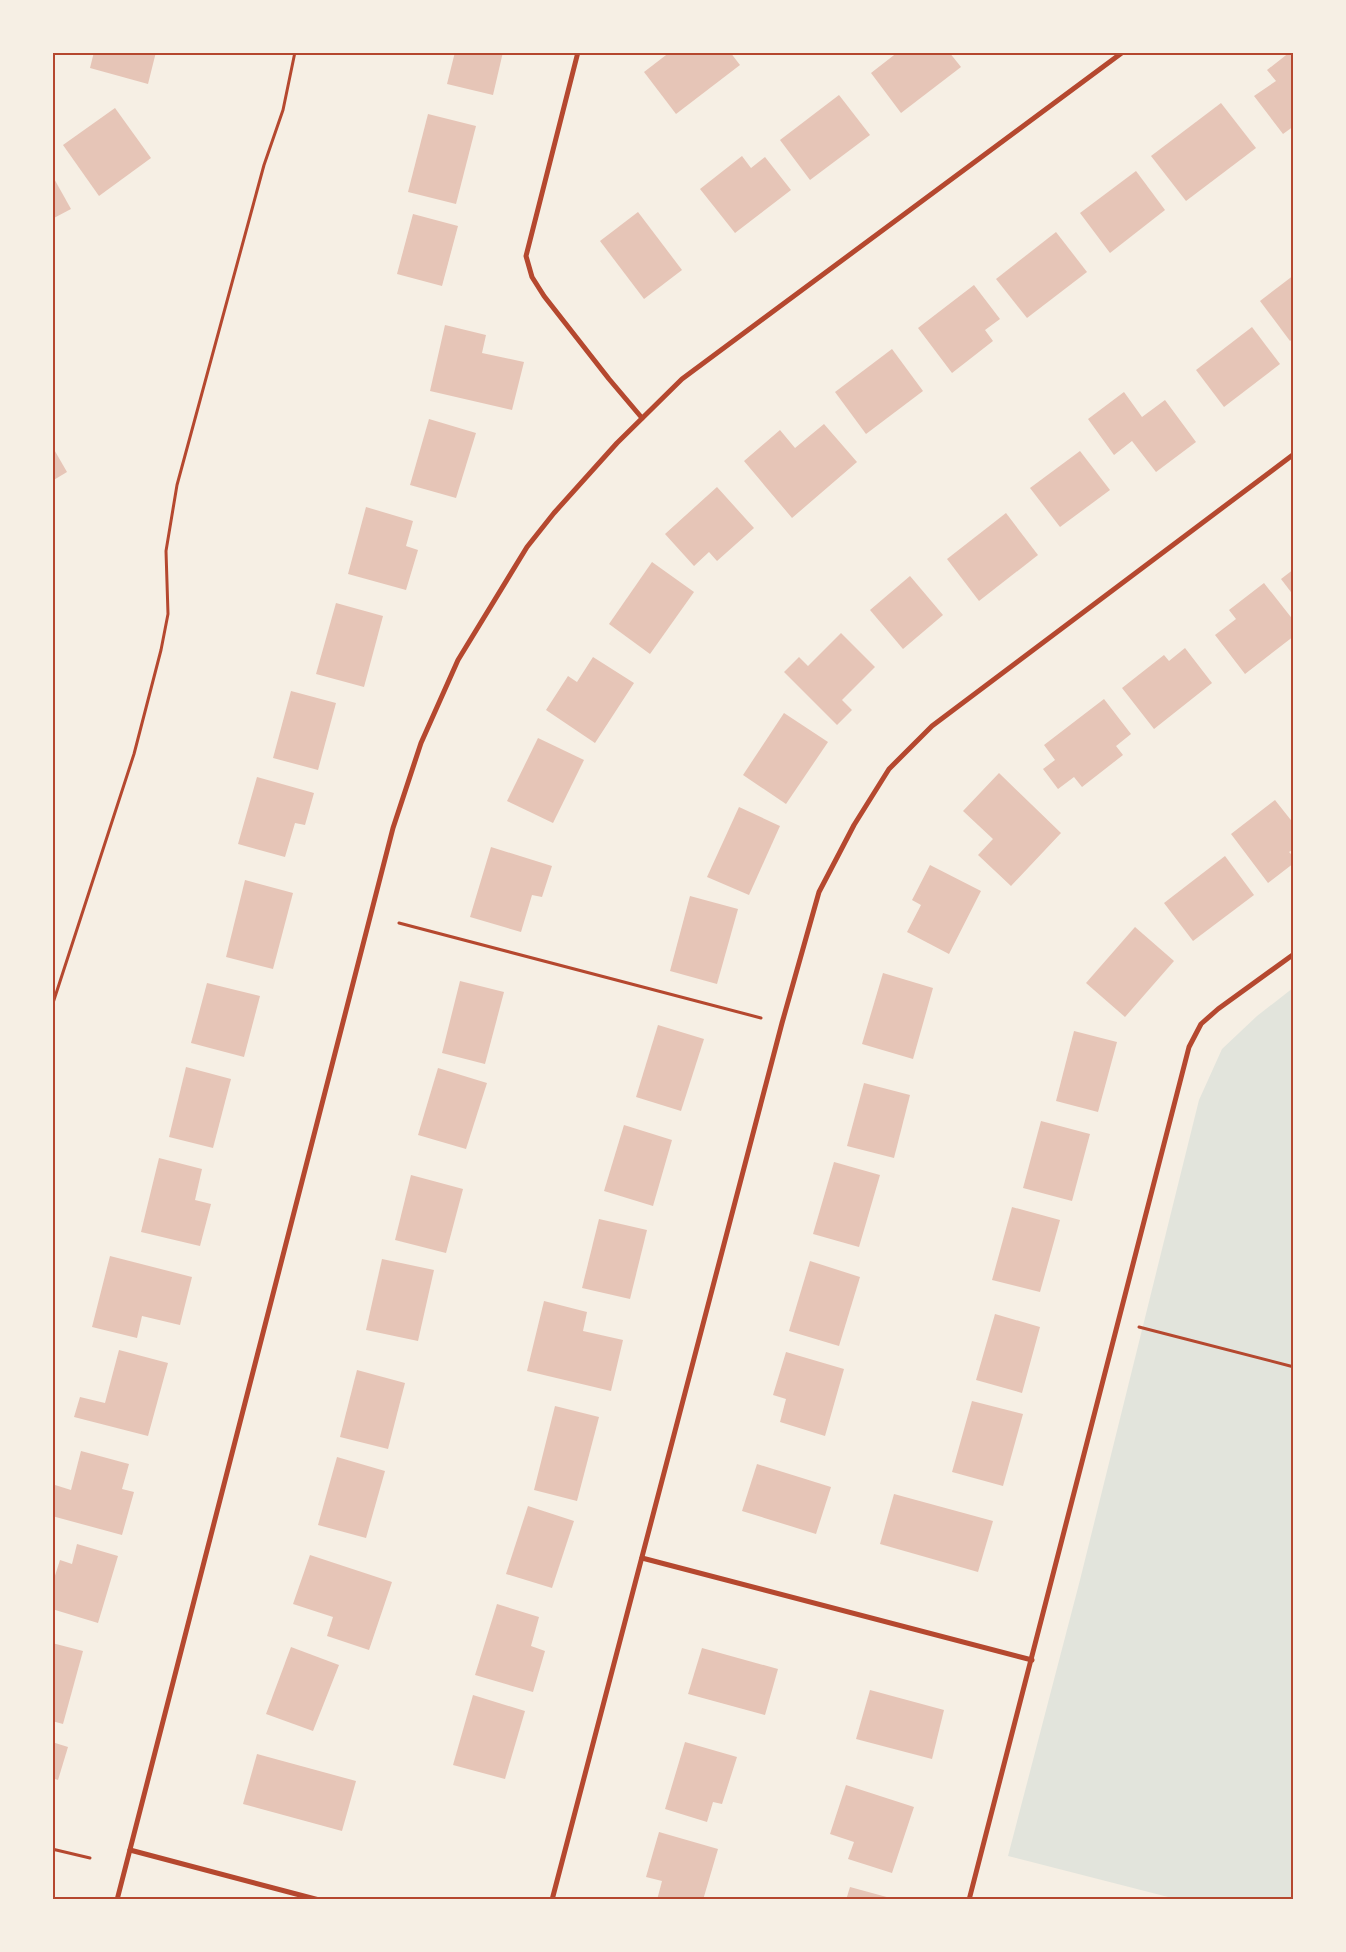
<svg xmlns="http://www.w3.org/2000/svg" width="1346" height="1952" font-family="Karla,sans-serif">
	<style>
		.green { fill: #e2e4dc }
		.building { fill: #e6c5b7 }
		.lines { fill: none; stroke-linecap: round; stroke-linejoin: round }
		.path { stroke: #b5482f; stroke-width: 3 }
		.minor { stroke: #b5482f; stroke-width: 5 }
		.neatline { fill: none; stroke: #b5482f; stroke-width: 2 }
	</style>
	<rect width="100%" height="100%" fill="#f6efe4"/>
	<!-- green -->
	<path class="green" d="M 1293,988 L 1293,1899 L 1176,1899 L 1008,1856 L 1080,1580 L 1199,1100 L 1222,1049 L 1257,1016 Z"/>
	<!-- building -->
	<g class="building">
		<path d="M 94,52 L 156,52 L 148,84 L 90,68 Z"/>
		<path d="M 455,52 L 503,52 L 493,95 L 447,84 Z"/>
		<path d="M 670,52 L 730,52 L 740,65 L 676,114 L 644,72 Z"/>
		<path d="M 898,52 L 949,52 L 961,67 L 901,113 L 871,73 Z"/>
		<path d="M 1290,52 L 1294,52 L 1294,126 L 1283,134 L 1254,96 L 1276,81 L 1267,70 Z"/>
		<path d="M 839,95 L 870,135 L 810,180 L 780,140 Z"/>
		<path d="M 1221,103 L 1256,148 L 1186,201 L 1151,156 Z"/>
		<path d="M 115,108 L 151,158 L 99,196 L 63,145 Z"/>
		<path d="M 428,114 L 476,126 L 456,204 L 408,192 Z"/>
		<path d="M 742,156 L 751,168 L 765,157 L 791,190 L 735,233 L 700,189 Z"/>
		<path d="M 1136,171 L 1165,210 L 1110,253 L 1080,213 Z"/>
		<path d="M 52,175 L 71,209 L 52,219 Z"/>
		<path d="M 638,212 L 682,270 L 644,299 L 600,241 Z"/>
		<path d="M 413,214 L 458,226 L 442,286 L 397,274 Z"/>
		<path d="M 1056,232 L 1087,272 L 1027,318 L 996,279 Z"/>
		<path d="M 1294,275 L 1294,338 L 1290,341 L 1260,301 Z"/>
		<path d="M 974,285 L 1000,319 L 985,330 L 993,341 L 952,373 L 918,328 Z"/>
		<path d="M 445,325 L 486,335 L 482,353 L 524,362 L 512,410 L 430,391 Z"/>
		<path d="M 1252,327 L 1280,364 L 1224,407 L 1196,370 Z"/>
		<path d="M 892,349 L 923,391 L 866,434 L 835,392 Z"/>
		<path d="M 1124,392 L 1142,417 L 1165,400 L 1196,442 L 1156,472 L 1132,441 L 1114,455 L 1088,419 Z"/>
		<path d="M 429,419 L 476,433 L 456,498 L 410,485 Z"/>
		<path d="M 824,424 L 857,462 L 792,518 L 744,461 L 780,430 L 795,448 Z"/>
		<path d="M 52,446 L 67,472 L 52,481 Z"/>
		<path d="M 1080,451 L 1110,490 L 1060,527 L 1030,488 Z"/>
		<path d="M 717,487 L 754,528 L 717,561 L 709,552 L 694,566 L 665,534 Z"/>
		<path d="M 366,507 L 413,521 L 406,546 L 418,550 L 406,590 L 348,574 Z"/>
		<path d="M 1006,513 L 1038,555 L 979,601 L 947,559 Z"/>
		<path d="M 652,562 L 694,592 L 650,654 L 609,624 Z"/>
		<path d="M 1294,569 L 1294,596 L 1281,579 Z"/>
		<path d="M 910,576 L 943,615 L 903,649 L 870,610 Z"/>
		<path d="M 1264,583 L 1294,621 L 1294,636 L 1245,674 L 1215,635 L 1236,619 L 1229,610 Z"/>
		<path d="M 336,603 L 383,616 L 364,687 L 316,674 Z"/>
		<path d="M 841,633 L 875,667 L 842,700 L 852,710 L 837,725 L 784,672 L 799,657 L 808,666 Z"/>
		<path d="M 1185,648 L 1212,683 L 1154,729 L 1122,688 L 1164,655 L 1169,661 Z"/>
		<path d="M 593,657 L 634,683 L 595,743 L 546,710 L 568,676 L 577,682 Z"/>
		<path d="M 291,691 L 336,703 L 318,770 L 273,758 Z"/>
		<path d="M 1104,699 L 1131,734 L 1116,746 L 1123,755 L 1082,787 L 1074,777 L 1058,789 L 1043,769 L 1055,760 L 1044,745 Z"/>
		<path d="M 784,713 L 828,742 L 786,804 L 743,775 Z"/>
		<path d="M 538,738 L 584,760 L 553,823 L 507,801 Z"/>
		<path d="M 999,773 L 1061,833 L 1011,886 L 978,855 L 993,839 L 963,811 Z"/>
		<path d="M 257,777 L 314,793 L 305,825 L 295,823 L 285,857 L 238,844 Z"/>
		<path d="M 1275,800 L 1294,824 L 1294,849 L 1289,852 L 1294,857 L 1294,863 L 1268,883 L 1231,834 Z"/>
		<path d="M 739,807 L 780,826 L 749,895 L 707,877 Z"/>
		<path d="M 491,847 L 552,866 L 542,897 L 532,895 L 521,932 L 470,917 Z"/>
		<path d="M 1225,856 L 1254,895 L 1193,941 L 1164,903 Z"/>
		<path d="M 930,865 L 981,891 L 949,954 L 907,932 L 921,905 L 912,900 Z"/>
		<path d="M 245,880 L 293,893 L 273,969 L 226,957 Z"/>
		<path d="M 690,896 L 738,909 L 717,984 L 670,971 Z"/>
		<path d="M 1135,927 L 1174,961 L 1125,1017 L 1086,983 Z"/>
		<path d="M 883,973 L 933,988 L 913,1059 L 862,1044 Z"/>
		<path d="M 460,981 L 504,992 L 485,1064 L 442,1053 Z"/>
		<path d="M 207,983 L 260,996 L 244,1057 L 191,1043 Z"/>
		<path d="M 658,1025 L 704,1039 L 681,1111 L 636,1097 Z"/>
		<path d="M 1074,1031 L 1117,1042 L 1098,1112 L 1056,1101 Z"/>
		<path d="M 186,1067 L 231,1079 L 213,1148 L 169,1137 Z"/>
		<path d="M 438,1068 L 487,1083 L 466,1149 L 418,1135 Z"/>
		<path d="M 864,1083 L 910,1095 L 894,1158 L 847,1146 Z"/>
		<path d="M 1041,1121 L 1090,1134 L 1072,1201 L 1023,1188 Z"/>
		<path d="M 624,1125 L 672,1140 L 653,1206 L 604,1191 Z"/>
		<path d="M 159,1158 L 202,1169 L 195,1200 L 211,1204 L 200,1246 L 141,1232 Z"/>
		<path d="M 834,1162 L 880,1175 L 859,1247 L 813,1234 Z"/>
		<path d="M 411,1175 L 463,1189 L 446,1253 L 395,1240 Z"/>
		<path d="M 1012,1207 L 1060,1220 L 1040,1292 L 992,1280 Z"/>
		<path d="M 599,1219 L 647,1230 L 630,1299 L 582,1288 Z"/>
		<path d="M 110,1256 L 192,1277 L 180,1325 L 142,1316 L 137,1338 L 92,1327 Z"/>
		<path d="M 382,1259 L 434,1270 L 418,1341 L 366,1330 Z"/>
		<path d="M 810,1261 L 860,1277 L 839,1346 L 789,1331 Z"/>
		<path d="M 544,1301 L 587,1312 L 583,1331 L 623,1340 L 611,1391 L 527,1371 Z"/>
		<path d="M 995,1314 L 1040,1327 L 1022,1393 L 976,1380 Z"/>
		<path d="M 119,1350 L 168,1363 L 148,1436 L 74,1417 L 80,1397 L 105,1403 Z"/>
		<path d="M 786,1352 L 844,1369 L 825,1436 L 780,1422 L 786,1399 L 773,1395 Z"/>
		<path d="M 357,1370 L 405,1383 L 388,1449 L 340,1437 Z"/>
		<path d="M 972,1401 L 1023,1414 L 1003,1486 L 952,1472 Z"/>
		<path d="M 555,1406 L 599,1417 L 577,1501 L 534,1490 Z"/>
		<path d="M 81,1451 L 129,1464 L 122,1489 L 134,1492 L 122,1535 L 52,1516 L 52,1494 L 55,1485 L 71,1490 Z"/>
		<path d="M 337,1457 L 385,1471 L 366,1538 L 318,1525 Z"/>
		<path d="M 757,1464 L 831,1487 L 816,1534 L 742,1511 Z"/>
		<path d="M 894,1494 L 993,1521 L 978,1572 L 880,1544 Z"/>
		<path d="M 528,1506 L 574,1521 L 552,1588 L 506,1574 Z"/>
		<path d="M 77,1544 L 118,1556 L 98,1623 L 52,1609 L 52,1585 L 60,1560 L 72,1564 Z"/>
		<path d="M 310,1555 L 392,1582 L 369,1650 L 327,1636 L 333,1617 L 293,1604 Z"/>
		<path d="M 497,1604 L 539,1617 L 531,1646 L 545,1651 L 533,1692 L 475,1675 Z"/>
		<path d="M 52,1643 L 83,1651 L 63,1724 L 52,1721 Z"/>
		<path d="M 291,1647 L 339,1665 L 313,1731 L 266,1714 Z"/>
		<path d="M 702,1648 L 778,1669 L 765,1715 L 688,1694 Z"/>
		<path d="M 870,1690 L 944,1710 L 932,1759 L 856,1739 Z"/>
		<path d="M 473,1695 L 525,1711 L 505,1779 L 453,1765 Z"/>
		<path d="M 52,1742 L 68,1747 L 58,1780 L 52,1778 Z"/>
		<path d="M 685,1742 L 737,1757 L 722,1804 L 713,1802 L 707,1822 L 665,1809 Z"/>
		<path d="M 257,1754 L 356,1781 L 342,1831 L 243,1804 Z"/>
		<path d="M 846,1785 L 914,1807 L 892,1873 L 848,1859 L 854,1842 L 830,1834 Z"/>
		<path d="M 659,1832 L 718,1849 L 703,1900 L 657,1900 L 662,1881 L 646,1877 Z"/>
		<path d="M 850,1887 L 894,1899 L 894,1900 L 846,1900 Z"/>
	</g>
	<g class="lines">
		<!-- path -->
		<g class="path">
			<path d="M 399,923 L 761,1018"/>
			<path d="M 52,1006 L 134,754 L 161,650 L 168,614 L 166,551 L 177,485 L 264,165 L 283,110 L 295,52"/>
			<path d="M 1139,1327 L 1294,1367"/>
			<path d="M 52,1849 L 90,1858"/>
		</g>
		<!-- minor -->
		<g class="minor">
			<path d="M 578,52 L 526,256 L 532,277 L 544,296 L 609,379 L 642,418"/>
			<path d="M 642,1558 L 1032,1660"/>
			<path d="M 130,1850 L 319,1900"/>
			<path d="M 117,1900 L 393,828 L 421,743 L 458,660 L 527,547 L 554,513 L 617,443 L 682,379 L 1123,52"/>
			<path d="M 552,1900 L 782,1023 L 819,892 L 854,825 L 889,769 L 932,726 L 1294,454"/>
			<path d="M 969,1900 L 1189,1047 L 1201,1024 L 1218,1009 L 1294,954"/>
		</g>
	</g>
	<!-- border -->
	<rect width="1346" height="1952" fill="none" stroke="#f6efe4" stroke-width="108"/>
	<rect x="54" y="54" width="1238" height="1844" class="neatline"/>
</svg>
